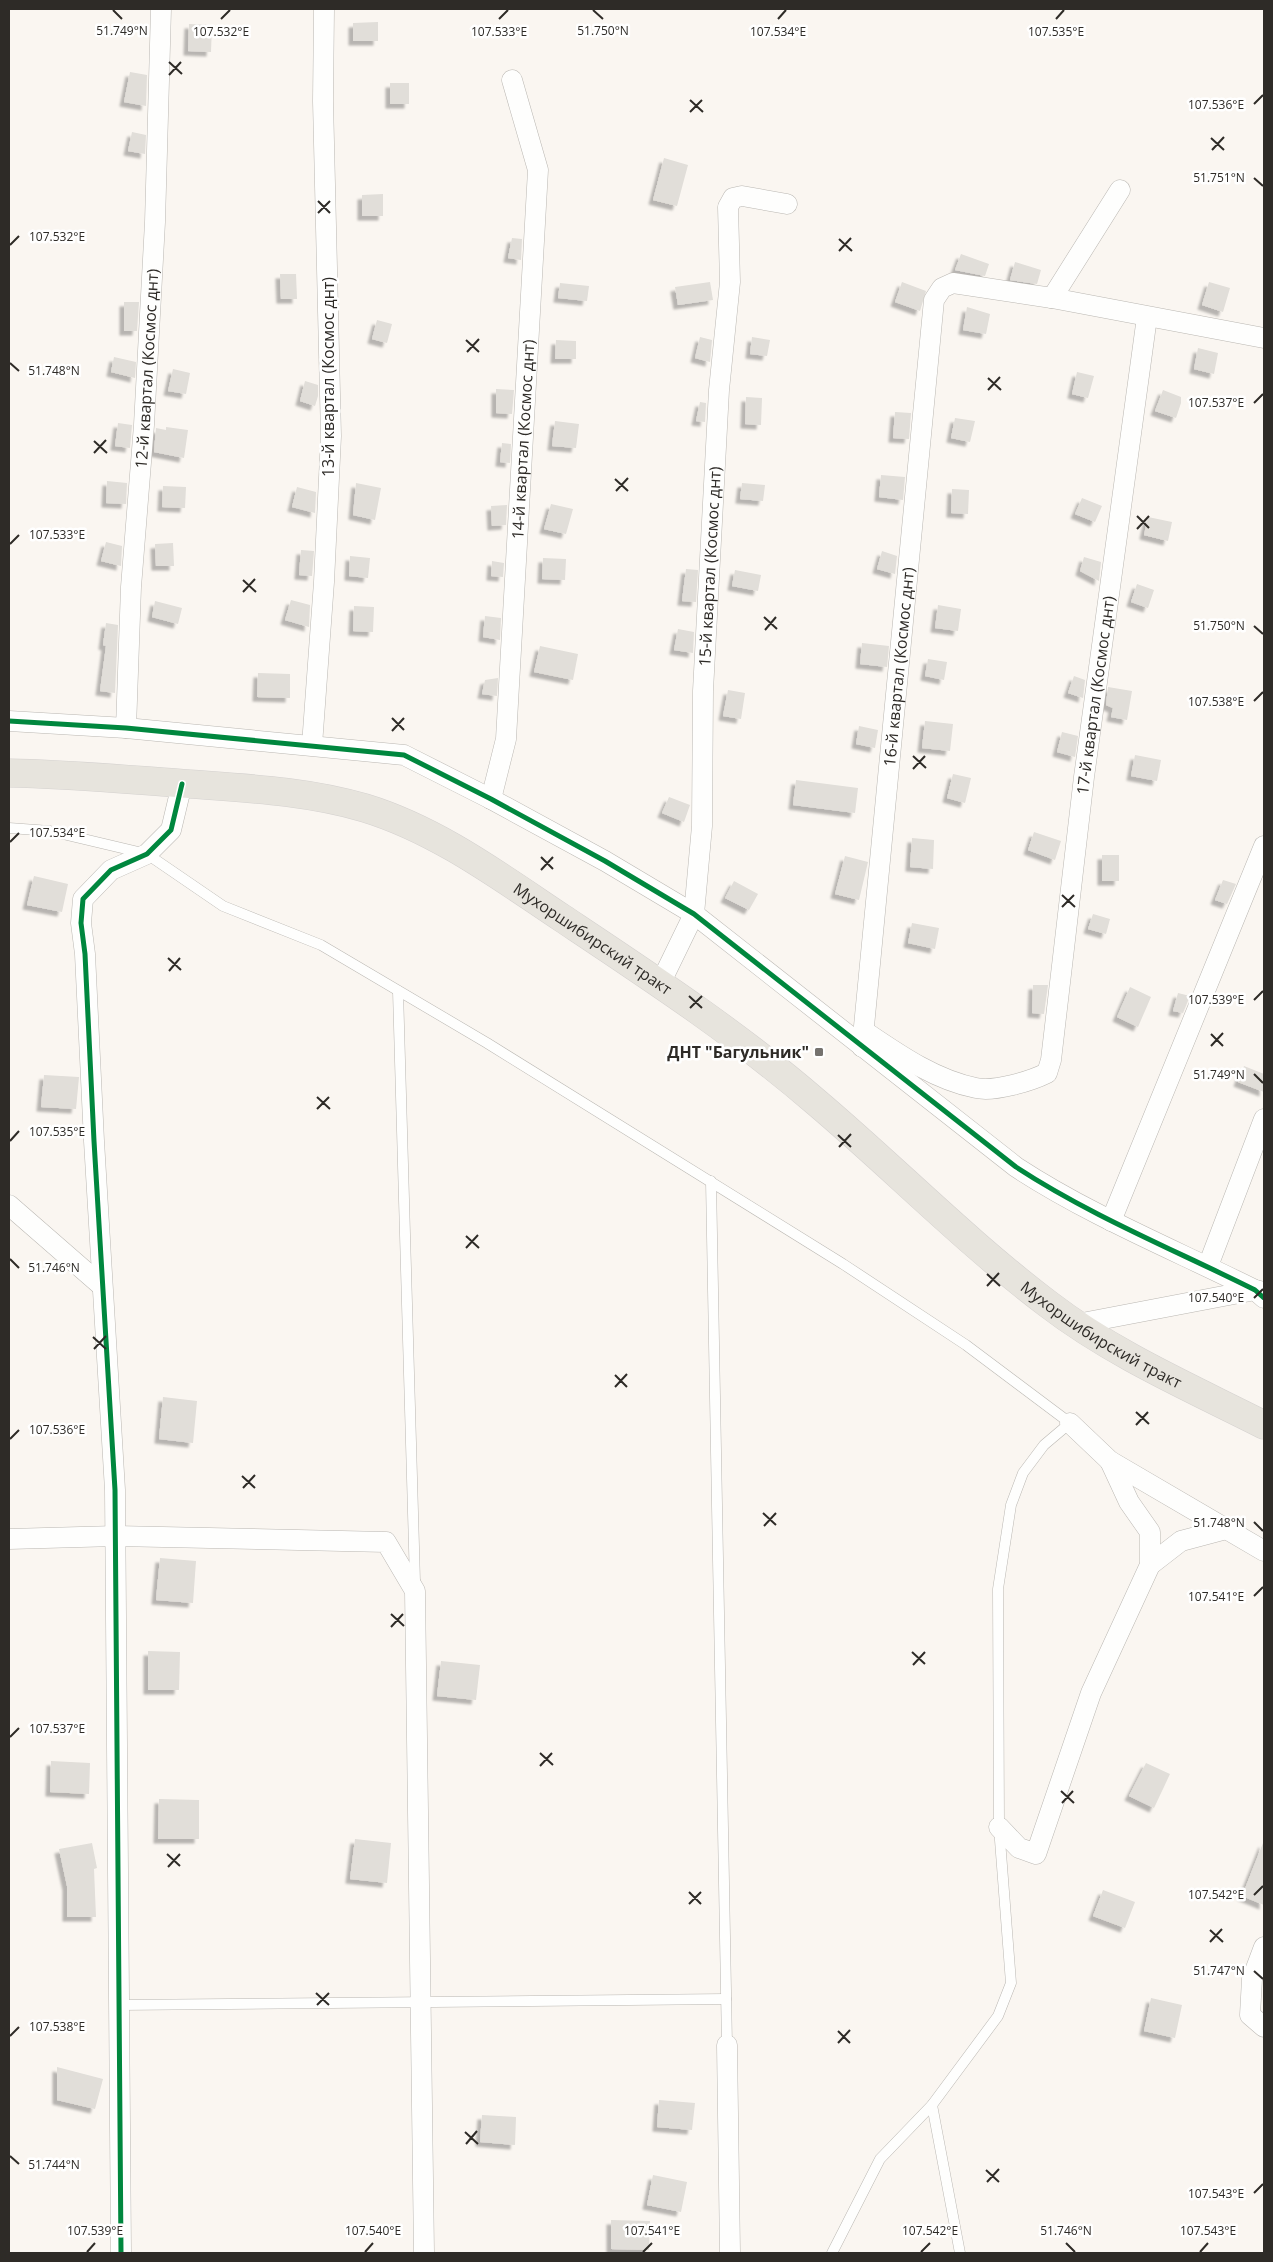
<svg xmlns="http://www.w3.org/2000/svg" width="1273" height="2262" font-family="'Open Sans',sans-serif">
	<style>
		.building { fill: #e1ded9; filter: url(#shadow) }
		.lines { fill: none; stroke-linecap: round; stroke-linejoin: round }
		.service-casing { stroke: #bab7b2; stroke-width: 11 }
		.minor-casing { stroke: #bab7b2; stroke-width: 21 }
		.primary-casing { stroke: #d4d1cf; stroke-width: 29 }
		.service { stroke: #fefefd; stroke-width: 10 }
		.minor { stroke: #fefefd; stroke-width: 20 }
		.primary { stroke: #e7e4dd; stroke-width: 28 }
		.cycleway-casing { stroke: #fff; stroke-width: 8 }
		.cycleway { stroke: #00873e; stroke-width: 5 }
		.ticks { fill: none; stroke: #2e2b27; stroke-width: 2 }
		.poi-dot { fill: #75726e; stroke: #fff; stroke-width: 2 }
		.labels { text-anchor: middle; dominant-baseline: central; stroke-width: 5; stroke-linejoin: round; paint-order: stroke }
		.street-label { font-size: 16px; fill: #2e2b27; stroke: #fff }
		.poi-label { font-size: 16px; font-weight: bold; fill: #2e2b27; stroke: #fff; text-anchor: end }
		.ticks-label { font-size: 12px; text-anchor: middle; fill: #2e2b27; stroke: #fff; stroke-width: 5; stroke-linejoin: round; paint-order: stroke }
	</style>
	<defs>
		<filter id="shadow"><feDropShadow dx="-4.5" dy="4.5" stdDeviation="1" flood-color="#0004"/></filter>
	</defs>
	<rect width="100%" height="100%" fill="#faf6f1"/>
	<!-- building -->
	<g class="building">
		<path d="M 378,22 L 378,41 L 353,41 L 353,23 Z"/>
		<path d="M 189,24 L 212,25 L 211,52 L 188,51 Z"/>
		<path d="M 130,72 L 147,75 L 146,106 L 124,102 Z"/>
		<rect x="390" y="83" width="19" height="21"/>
		<path d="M 132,132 L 146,135 L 145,154 L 128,151 Z"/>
		<path d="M 664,158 L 688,165 L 677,206 L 653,200 Z"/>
		<path d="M 383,194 L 383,216 L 362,216 L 362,195 Z"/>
		<path d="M 512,238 L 522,239 L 521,260 L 508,258 Z"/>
		<path d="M 961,254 L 989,264 L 985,276 L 955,270 Z"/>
		<path d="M 1015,262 L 1041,270 L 1037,284 L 1010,280 Z"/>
		<path d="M 280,274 L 296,274 L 297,299 L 281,299 Z"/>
		<path d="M 710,282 L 713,300 L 678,305 L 675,287 Z"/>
		<path d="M 902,282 L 926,291 L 920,311 L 895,302 Z"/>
		<path d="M 1209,282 L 1230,288 L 1223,312 L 1202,305 Z"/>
		<path d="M 560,283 L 589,286 L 587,301 L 558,298 Z"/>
		<path d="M 124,302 L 139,302 L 137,331 L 124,331 Z"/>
		<path d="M 967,307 L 990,314 L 986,334 L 963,330 Z"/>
		<path d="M 377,320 L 392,324 L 387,343 L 372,339 Z"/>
		<path d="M 700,337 L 712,340 L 710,362 L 695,358 Z"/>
		<path d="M 752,337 L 770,340 L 767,356 L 750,354 Z"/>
		<path d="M 556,340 L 576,341 L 576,359 L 555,359 Z"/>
		<path d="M 1198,348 L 1218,353 L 1214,374 L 1194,369 Z"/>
		<path d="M 114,357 L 136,362 L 135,378 L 111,372 Z"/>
		<path d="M 173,369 L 190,373 L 186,394 L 168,391 Z"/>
		<path d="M 1077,372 L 1094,376 L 1088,398 L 1072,394 Z"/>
		<path d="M 305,381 L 318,385 L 318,396 L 315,406 L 300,401 Z"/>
		<path d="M 496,389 L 514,390 L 512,414 L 496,413 Z"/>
		<path d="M 1163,390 L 1181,397 L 1181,403 L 1176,418 L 1155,411 Z"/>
		<path d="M 746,397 L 762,398 L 761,425 L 745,424 Z"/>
		<path d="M 700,402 L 706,403 L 705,422 L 696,421 Z"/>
		<path d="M 895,412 L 911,413 L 909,439 L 893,438 Z"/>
		<path d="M 955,418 L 975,421 L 970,442 L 951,438 Z"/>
		<path d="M 555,421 L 579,424 L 576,448 L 552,446 Z"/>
		<path d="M 118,423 L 132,425 L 130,448 L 115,446 Z"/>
		<path d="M 166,427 L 188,430 L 184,458 L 154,452 L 156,428 L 166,430 Z"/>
		<path d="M 502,443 L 511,444 L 510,463 L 500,462 Z"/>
		<path d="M 881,475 L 905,477 L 903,500 L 879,497 Z"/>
		<path d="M 107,481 L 127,483 L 126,504 L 106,503 Z"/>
		<path d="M 356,483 L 381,488 L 375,520 L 353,515 Z"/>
		<path d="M 742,483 L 765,485 L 763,501 L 740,499 Z"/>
		<path d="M 163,486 L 186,487 L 185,508 L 162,507 Z"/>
		<path d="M 297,487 L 316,492 L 315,513 L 292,507 Z"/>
		<path d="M 952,489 L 969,490 L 968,514 L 951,513 Z"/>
		<path d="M 1082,498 L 1102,506 L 1095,522 L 1075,514 Z"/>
		<path d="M 551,504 L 573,509 L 566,534 L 544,529 Z"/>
		<path d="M 507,505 L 506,525 L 492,526 L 491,506 Z"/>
		<path d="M 1148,517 L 1172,522 L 1168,541 L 1144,535 Z"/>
		<path d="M 106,542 L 122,546 L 121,566 L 101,561 Z"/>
		<path d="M 173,543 L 174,566 L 156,566 L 155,544 Z"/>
		<path d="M 301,550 L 314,551 L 312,576 L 299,575 Z"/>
		<path d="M 882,551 L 897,556 L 895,574 L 877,569 Z"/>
		<path d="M 350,556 L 370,558 L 368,578 L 349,576 Z"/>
		<path d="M 1084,557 L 1101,562 L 1099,581 L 1080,571 Z"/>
		<path d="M 543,558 L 566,559 L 565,580 L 542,579 Z"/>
		<path d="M 492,561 L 504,563 L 503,577 L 491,576 Z"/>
		<path d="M 686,569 L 698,570 L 696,602 L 682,601 Z"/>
		<path d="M 735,570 L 761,575 L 758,591 L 732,586 Z"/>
		<path d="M 1137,584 L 1154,590 L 1148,608 L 1131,602 Z"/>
		<path d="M 291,600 L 310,605 L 309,627 L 285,620 Z"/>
		<path d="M 155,601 L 182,608 L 178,624 L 152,617 Z"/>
		<path d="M 938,605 L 961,609 L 958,631 L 935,628 Z"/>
		<path d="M 354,606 L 374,607 L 373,632 L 353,631 Z"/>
		<path d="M 485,616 L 501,618 L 500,640 L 483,637 Z"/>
		<path d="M 106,623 L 118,625 L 115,693 L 100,691 L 106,646 L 103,645 Z"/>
		<path d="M 678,629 L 694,632 L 693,653 L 674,650 Z"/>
		<path d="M 862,643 L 889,646 L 887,667 L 860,664 Z"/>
		<path d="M 540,646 L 578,654 L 573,680 L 534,672 Z"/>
		<path d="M 928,659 L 947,662 L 944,680 L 925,676 Z"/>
		<path d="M 258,673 L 290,674 L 290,698 L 257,697 Z"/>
		<path d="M 1074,676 L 1085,680 L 1083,698 L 1068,693 Z"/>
		<path d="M 498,678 L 497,696 L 482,694 L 485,680 Z"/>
		<path d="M 1108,687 L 1132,691 L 1127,720 L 1111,717 L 1113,708 L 1106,705 Z"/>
		<path d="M 728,690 L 745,693 L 741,719 L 723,716 Z"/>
		<path d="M 925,721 L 953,724 L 950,751 L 922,748 Z"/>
		<path d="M 859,726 L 878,730 L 875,748 L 856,744 Z"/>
		<path d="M 1062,732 L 1078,736 L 1075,757 L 1057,752 Z"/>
		<path d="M 1135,755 L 1161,760 L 1157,781 L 1131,776 Z"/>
		<path d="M 953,774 L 971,778 L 965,803 L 947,798 Z"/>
		<path d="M 796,780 L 858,788 L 855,813 L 793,805 Z"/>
		<path d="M 669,797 L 690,805 L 684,822 L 662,813 Z"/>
		<path d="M 1034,832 L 1061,841 L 1055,860 L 1028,850 Z"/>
		<path d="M 912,838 L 934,840 L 933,869 L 910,867 Z"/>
		<rect x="1102" y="855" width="17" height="26"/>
		<path d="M 845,856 L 868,862 L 859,900 L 835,894 Z"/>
		<path d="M 34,876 L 68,884 L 62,912 L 27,905 Z"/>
		<path d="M 1223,880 L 1236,884 L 1227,904 L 1215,900 Z"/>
		<path d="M 734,881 L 758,894 L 749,910 L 725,898 Z"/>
		<path d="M 1093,914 L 1110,919 L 1106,934 L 1088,929 Z"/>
		<path d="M 912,923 L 939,928 L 935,949 L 908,943 Z"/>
		<path d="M 1033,985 L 1048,985 L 1044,1014 L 1032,1013 Z"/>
		<path d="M 1130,987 L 1151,997 L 1138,1027 L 1117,1017 Z"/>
		<path d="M 1178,993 L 1190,996 L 1183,1013 L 1173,1011 Z"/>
		<path d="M 1244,1066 L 1264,1074 L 1264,1092 L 1238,1082 Z"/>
		<path d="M 44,1075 L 79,1077 L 76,1109 L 41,1107 Z"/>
		<path d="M 163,1397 L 197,1401 L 193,1443 L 159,1439 Z"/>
		<path d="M 160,1558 L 196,1561 L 193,1603 L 156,1600 Z"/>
		<path d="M 148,1651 L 180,1652 L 179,1690 L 148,1690 Z"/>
		<path d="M 441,1661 L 480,1665 L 476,1700 L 437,1696 Z"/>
		<path d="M 51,1761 L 90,1763 L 89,1794 L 50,1792 Z"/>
		<path d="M 1146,1763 L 1170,1774 L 1154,1808 L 1129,1796 Z"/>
		<path d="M 159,1799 L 199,1800 L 199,1839 L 158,1839 Z"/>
		<path d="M 355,1839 L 391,1843 L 387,1883 L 350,1879 Z"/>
		<path d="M 92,1843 L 97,1868 L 94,1869 L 96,1917 L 67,1917 L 67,1886 L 59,1849 Z"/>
		<path d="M 1263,1843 L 1264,1843 L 1264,1905 L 1242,1896 Z"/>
		<path d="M 1103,1890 L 1135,1902 L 1125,1928 L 1093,1916 Z"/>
		<path d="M 1151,1998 L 1182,2005 L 1175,2038 L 1144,2031 Z"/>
		<path d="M 57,2067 L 103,2079 L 95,2109 L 57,2100 Z"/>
		<path d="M 659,2100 L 695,2103 L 692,2130 L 657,2127 Z"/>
		<path d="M 482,2115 L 516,2117 L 515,2145 L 480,2142 Z"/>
		<path d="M 653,2175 L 687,2182 L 681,2212 L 647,2205 Z"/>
		<path d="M 611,2220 L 650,2221 L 649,2250 L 611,2249 Z"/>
	</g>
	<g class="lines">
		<!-- service casing -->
		<g class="service-casing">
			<g id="service">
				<path d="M 9,828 L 50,831 L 147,854 L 223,906 L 321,945 L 487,1043 L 843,1264 L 966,1345 L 1070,1423 L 1044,1445 L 1023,1473 L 1011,1505 L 998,1589 L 999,1827 L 1011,1983 L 998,2016 L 932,2105 L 880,2159 L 832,2253"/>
				<path d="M 398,991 L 415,1582"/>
				<path d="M 711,1181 L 727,2045"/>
				<path d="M 119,2005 L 726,1999"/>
				<path d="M 932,2105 L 960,2253"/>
			</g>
		</g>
		<!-- minor casing -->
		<g class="minor-casing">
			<g id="minor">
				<path d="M 1052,298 L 1120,190"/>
				<path d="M 9,721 L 126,728 L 404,755 L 491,799 L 605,861 L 694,914 L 1016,1167 C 1091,1216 1175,1250 1255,1290 L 1264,1298"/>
				<path id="s1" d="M 126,728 L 131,587 L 144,425 L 155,222 L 161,9"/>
				<path d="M 312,745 L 324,582 L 331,436 L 323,101 L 324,9"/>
				<path id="s2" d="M 491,799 L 506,739 L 538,170 L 512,80"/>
				<path id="s3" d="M 660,984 L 694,914 L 702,826 L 703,691 L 719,390 L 730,282 L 728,207 L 733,198 L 742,196 L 787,204"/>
				<path id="s4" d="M 864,1031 C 898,1054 935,1080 976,1088 C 995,1092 1031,1081 1047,1073 L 1051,1060 L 1084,777 L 1147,317"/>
				<path id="s5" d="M 862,1047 L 934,300 L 942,288 L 953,283 L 1052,298 L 1264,338"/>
				<path d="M 9,1205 L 102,1286"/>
				<path d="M 1111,1221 L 1264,846"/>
				<path d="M 1208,1266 L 1264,1119"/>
				<path d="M 1077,1324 L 1255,1290 L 1260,1291"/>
				<path d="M 1070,1423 L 1110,1461 L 1264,1551"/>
				<path d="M 9,1539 L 116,1536 L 386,1542 L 415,1591 L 424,2253"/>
				<path d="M 1150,1565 L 1181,1541 L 1226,1529"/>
				<path d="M 999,1827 L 1019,1848 L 1036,1854 L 1091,1693 L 1150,1565 L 1150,1532 L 1129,1502 L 1110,1461"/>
				<path d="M 1264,1947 L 1252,1979 L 1250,2015 L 1264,2027"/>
				<path d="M 727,2045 L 730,2253"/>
				<path d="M 121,2253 L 115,1490 L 94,1141 L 85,954 L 81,923 L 83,899 L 111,870 L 147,854 L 171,830 L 182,784"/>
			</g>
		</g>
		<!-- primary casing -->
		<g class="primary-casing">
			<g id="primary">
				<path id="s6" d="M 9,773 C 65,774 121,779 177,783 C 240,788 304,790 365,808 C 437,830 499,876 562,918 C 649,976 736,1033 816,1102 C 894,1168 966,1242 1048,1304 C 1113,1354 1191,1388 1264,1425"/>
			</g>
		</g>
		<!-- service -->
		<use href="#service" class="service"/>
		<!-- minor -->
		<use href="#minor" class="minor"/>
		<!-- primary -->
		<use href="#primary" class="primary"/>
		<!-- cycleway casing -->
		<g class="cycleway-casing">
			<g id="cycleway">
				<path d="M 9,721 L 126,728 L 404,755 L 491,799 L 605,861 L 694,914 L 1016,1167 C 1091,1216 1175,1250 1255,1290 L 1264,1298"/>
				<path d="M 121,2253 L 115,1490 L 94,1141 L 85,954 L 81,923 L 83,899 L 111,870 L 147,854 L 171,830 L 182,784"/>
			</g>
		</g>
		<!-- cycleway -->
		<use href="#cycleway" class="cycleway"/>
	</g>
	<!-- ticks -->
	<path class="ticks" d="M 113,10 L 122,19M 593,10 L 603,19M 221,19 L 230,10M 499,19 L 508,10M 778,19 L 786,10M 1056,19 L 1064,10M 169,62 L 182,74M 169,75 L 181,62M 690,100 L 703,112M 1254,104 L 1263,95M 690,112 L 702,100M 1211,138 L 1224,150M 1212,150 L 1224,137M 1254,178 L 1263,186M 318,201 L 330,213M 318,213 L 330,201M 839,239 L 852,251M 10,245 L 19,236M 839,251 L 851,238M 466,340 L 479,352M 467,352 L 479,339M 10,363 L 19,371M 988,378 L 1001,390M 988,390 L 1000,377M 1254,403 L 1263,394M 94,441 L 107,453M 94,453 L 106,440M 615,479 L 628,491M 616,491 L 628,478M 1137,516 L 1149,528M 1137,529 L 1149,516M 10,544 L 19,535M 243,580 L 256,592M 243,592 L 255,579M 764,617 L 777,629M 1254,626 L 1263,634M 765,630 L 776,617M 1254,701 L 1263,692M 392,718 L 404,730M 392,731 L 404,718M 913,756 L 926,768M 913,769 L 925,756M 10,842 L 19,833M 541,857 L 553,869M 541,870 L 553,857M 1062,895 L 1075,907M 1062,907 L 1074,895M 168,958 L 181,970M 169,971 L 180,958M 689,996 L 702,1008M 1254,1000 L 1263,991M 690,1008 L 702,996M 1211,1034 L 1223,1046M 1211,1046 L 1223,1033M 1254,1074 L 1263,1083M 317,1097 L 330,1109M 317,1109 L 329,1097M 838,1135 L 851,1147M 10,1141 L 19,1131M 839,1147 L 851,1134M 466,1236 L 479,1248M 466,1248 L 478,1235M 10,1259 L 19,1268M 987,1274 L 1000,1286M 987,1286 L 999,1273M 1254,1298 L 1263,1289M 93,1337 L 106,1349M 94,1349 L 106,1336M 615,1375 L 627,1387M 615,1387 L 627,1374M 1136,1412 L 1149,1424M 1136,1425 L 1148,1412M 10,1439 L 19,1430M 242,1476 L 255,1488M 243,1488 L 255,1475M 763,1513 L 776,1525M 1254,1522 L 1263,1531M 764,1526 L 776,1513M 1254,1596 L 1263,1587M 391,1614 L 404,1626M 391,1627 L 403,1614M 912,1652 L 925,1664M 913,1665 L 925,1652M 10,1737 L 19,1728M 540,1753 L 553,1765M 540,1766 L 552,1753M 1061,1791 L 1074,1803M 1062,1803 L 1073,1791M 167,1854 L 180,1866M 168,1867 L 180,1854M 689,1892 L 701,1904M 1254,1895 L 1263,1886M 689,1904 L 701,1892M 1210,1930 L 1223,1942M 1210,1942 L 1222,1929M 1254,1971 L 1263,1979M 316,1993 L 329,2005M 317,2005 L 329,1993M 838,2031 L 850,2043M 10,2036 L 19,2027M 838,2043 L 850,2030M 465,2132 L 478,2144M 466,2144 L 477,2131M 10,2156 L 19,2164M 986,2170 L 999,2182M 987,2182 L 999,2169M 1254,2193 L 1263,2184M 1066,2243 L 1075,2252M 87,2252 L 95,2243M 365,2252 L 373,2243M 643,2252 L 652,2243M 921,2252 L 930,2243M 1200,2252 L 1208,2243"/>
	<!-- markers -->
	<rect class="poi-dot" x="814" y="1047" width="10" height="10" rx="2.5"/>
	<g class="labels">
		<!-- street labels -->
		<g class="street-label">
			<text stroke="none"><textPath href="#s1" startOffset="360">12-й квартал (Космос днт)</textPath></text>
			<text transform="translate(328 377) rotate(-90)">13-й квартал (Космос днт)</text>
			<text stroke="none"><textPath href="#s2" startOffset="362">14-й квартал (Космос днт)</textPath></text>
			<text stroke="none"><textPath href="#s3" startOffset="426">15-й квартал (Космос днт)</textPath></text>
			<text stroke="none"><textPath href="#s5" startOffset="382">16-й квартал (Космос днт)</textPath></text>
			<text stroke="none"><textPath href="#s4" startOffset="581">17-й квартал (Космос днт)</textPath></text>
			<text stroke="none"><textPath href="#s6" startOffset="622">Мухоршибирский тракт</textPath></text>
			<text stroke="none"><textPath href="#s6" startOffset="1268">Мухоршибирский тракт</textPath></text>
		</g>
		<!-- poi labels -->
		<g class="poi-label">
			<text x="809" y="1052">ДНТ "Багульник"</text>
		</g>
	</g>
	<g class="ticks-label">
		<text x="603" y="35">51.750°N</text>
		<text x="122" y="35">51.749°N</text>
		<text x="221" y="36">107.532°E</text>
		<text x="499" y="36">107.533°E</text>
		<text x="778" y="36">107.534°E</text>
		<text x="1056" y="36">107.535°E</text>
		<text x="1216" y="109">107.536°E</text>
		<text x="1219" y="182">51.751°N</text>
		<text x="57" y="241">107.532°E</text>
		<text x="54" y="375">51.748°N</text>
		<text x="1216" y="407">107.537°E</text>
		<text x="57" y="539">107.533°E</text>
		<text x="1219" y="630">51.750°N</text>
		<text x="1216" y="706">107.538°E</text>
		<text x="57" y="837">107.534°E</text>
		<text x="1216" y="1004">107.539°E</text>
		<text x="1219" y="1079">51.749°N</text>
		<text x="57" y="1136">107.535°E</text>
		<text x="54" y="1272">51.746°N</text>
		<text x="1216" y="1302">107.540°E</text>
		<text x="57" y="1434">107.536°E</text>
		<text x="1219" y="1527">51.748°N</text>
		<text x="1216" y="1601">107.541°E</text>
		<text x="57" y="1733">107.537°E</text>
		<text x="1216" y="1899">107.542°E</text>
		<text x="1219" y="1975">51.747°N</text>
		<text x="57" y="2031">107.538°E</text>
		<text x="54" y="2169">51.744°N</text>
		<text x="1216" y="2198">107.543°E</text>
		<text x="95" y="2235">107.539°E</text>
		<text x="373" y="2235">107.540°E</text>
		<text x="652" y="2235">107.541°E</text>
		<text x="930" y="2235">107.542°E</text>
		<text x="1208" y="2235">107.543°E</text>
		<text x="1066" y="2235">51.746°N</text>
	</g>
	<!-- border -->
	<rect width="1273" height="2262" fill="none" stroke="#2e2b27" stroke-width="20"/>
</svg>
